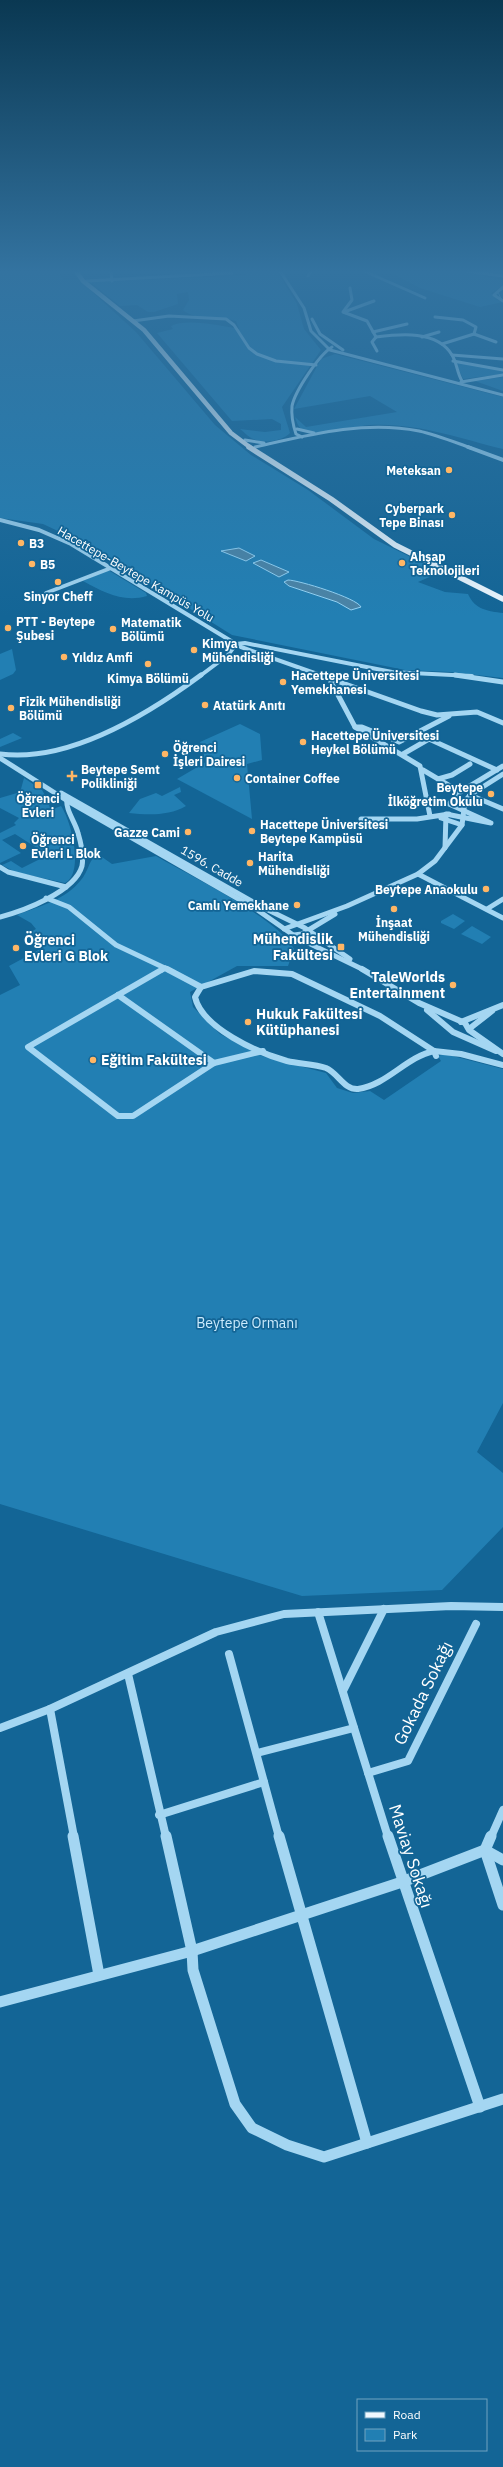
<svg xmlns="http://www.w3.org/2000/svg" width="503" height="2467" font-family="'IBM Plex Sans',sans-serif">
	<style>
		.green { fill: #227fb3 }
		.water { fill: #4b84a6; stroke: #96d4f5 }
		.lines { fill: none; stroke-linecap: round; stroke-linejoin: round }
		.stream { stroke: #96d4f5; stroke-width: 1 }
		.minor-far5 { stroke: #a4d6f2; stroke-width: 3 }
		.minor-far4 { stroke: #a4d6f2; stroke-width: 4 }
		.minor-far3 { stroke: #a4d6f2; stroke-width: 5 }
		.minor-far2 { stroke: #a4d6f2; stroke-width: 6 }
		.minor-far1 { stroke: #a4d6f2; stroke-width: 8 }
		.minor { stroke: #a4d6f2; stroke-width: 11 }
		.major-far1 { stroke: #eff8ff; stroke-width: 4.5 }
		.major { stroke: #eff8ff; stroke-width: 5.5 }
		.poi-dot { fill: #ffb665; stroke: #136596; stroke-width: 1.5 }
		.labels { text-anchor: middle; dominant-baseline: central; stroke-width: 3.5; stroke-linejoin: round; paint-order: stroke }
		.far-poi-label { font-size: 12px; font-weight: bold; fill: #fff; stroke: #136596; text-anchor: start }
		.far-street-label { font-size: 12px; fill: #fff; stroke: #136596 }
		.poi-label { font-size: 14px; font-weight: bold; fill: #fff; stroke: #136596; text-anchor: start }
		.park-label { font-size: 14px; fill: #ccebfd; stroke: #136596 }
		.near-street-label { font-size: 17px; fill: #fff; stroke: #136596 }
	</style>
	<rect width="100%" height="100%" fill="#136596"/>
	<!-- green -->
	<g class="green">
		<path d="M 0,271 L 58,271 L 63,280 L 78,279 L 136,332 L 215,425 L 251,455 L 308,490 L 374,539 L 441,572 L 418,582 L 445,592 L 468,594 C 475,610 488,611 503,613 L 503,678 L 450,672 L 405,670 L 232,635 L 90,546 L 43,524 L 0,518 Z"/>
		<path d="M 274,271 L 278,273 L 297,304 L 304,329 L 321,350 L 282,407 L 290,433 C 284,440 265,444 256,440 C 250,439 244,432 240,429 L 265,432 L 281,430 L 281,424 L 272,419 L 232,421 L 157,333 L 173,329 L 171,326 C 187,318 222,326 239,329 L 236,321 C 220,316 196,321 183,310 L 189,300 L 188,292 L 177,294 L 178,304 L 154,312 L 148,312 L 137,305 L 120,306 L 90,282 L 233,276 Z"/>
		<path d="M 388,271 L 458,271 L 503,280 L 503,286 L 491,293 L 497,300 L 503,302 L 480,307 L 420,288 Z"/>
		<path d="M 335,354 L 503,397 L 503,449 C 459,438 415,422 369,425 C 355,426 310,438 300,428 C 298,426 296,420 295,417 L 306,427 L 397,412 L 370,396 L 294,409 L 321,359 Z"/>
		<path d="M 459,362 L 503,371 L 503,374 L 463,379 L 456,363 Z"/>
		<path d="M 503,377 L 503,391 L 475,381 Z"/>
		<path d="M 108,570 L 146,593 L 147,596 C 123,603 103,592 83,581 Z"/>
		<path d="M 12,649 L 16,670 L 13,674 L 0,680 L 0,654 Z"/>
		<path d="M 240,724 L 260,734 L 262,760 L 247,764 L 252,819 L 177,779 L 206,762 L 200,742 Z"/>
		<path d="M 13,733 L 22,738 L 0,747 L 0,739 Z"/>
		<path d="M 24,778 L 42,790 L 50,804 L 49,806 L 53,809 L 61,806 C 71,820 85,873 65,883 L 15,872 L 2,865 L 11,861 L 22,868 L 48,855 L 15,834 L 2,840 L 21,853 L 0,863 L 0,833 L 16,825 L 14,823 L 19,818 L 0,808 L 0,798 L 17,793 L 21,789 Z"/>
		<path d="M 180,787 L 181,792 L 174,795 L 186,806 C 169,816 148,815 129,813 L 140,799 L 156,793 L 162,796 Z"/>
		<path d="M 95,856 L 102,857 L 112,864 L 156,856 C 187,874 281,920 294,949 L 288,966 L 237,966 L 190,992 L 193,1007 L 220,1034 L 262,1056 L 326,1073 L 337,1088 L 353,1093 L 370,1091 L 384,1100 L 441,1061 L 438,1056 L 445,1054 L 503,1069 L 503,1403 L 477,1452 L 503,1473 L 503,1527 L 442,1590 L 302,1596 L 0,1504 L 0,995 L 20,985 L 9,966 L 44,947 L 40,942 L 27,934 L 36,929 L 31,923 L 17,915 C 40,906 65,900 81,880 C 88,872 88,863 95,856 Z"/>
		<path d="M 453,914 L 465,921 L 454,929 L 441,923 L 441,921 Z"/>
		<path d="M 472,926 L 491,937 L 482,944 L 461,934 Z"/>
	</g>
	<!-- water -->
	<g class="water">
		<path d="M 239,548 L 255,556 L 246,561 L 221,551 Z"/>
		<path d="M 261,560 L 289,572 L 279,577 L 253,563 Z"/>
		<path d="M 288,580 C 298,580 357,598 361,607 L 351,610 L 337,602 L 289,586 L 284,582 Z"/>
	</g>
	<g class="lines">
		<!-- stream -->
		<path class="stream" d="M 501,299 L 498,292 L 503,289"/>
		<!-- minor-far5 -->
		<g class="minor-far5">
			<path d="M 111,271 L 112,281"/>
			<path d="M 280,271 L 304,308 L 311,331 L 330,350 L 503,395"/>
			<path d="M 364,271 L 425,298"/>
			<path d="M 465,271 L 503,276"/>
			<path d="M 308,276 L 311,271"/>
			<path d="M 87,281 L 232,273"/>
			<path d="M 503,287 L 494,295 L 503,301"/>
			<path d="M 350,288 L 352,300 L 343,312 L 367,321 L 376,337"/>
			<path d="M 344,312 L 374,301"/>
			<path d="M 435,317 L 463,320 L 476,327 L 474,334 L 442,344"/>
			<path d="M 312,319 L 320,334 L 343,350"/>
			<path d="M 133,321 L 169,316 L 226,319 L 234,325 L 249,348 L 257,354 L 276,361 L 316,365"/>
			<path d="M 373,332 L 407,324"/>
			<path d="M 474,334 L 496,342"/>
			<path d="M 376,337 C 400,334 437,330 452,355 C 457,363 457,373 462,381"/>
			<path d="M 376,337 L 372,342 L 377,351"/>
			<path d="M 422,337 L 439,332"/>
			<path d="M 452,355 L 503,359"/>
			<path d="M 453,361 L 503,370"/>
			<path d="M 461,382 L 503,375"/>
			<path d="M 297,429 L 314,433"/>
			<path d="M 302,437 L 296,434 C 293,425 291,416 292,406 C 295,391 319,355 332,347"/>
			<path d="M 245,440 L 264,443"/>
			<path d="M 255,447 C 308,435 364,420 419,431 C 437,435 454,442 471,448"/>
		</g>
		<!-- minor-far4 -->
		<g class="minor-far4">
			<path d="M 468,447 L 503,460"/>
			<path d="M 0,520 L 39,530 L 71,544 L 241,647 L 323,676"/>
			<path d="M 46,593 L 111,568"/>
			<path d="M 236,644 L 245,643 L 392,672 L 472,676"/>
			<path d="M 200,676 L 228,655 L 236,644"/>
		</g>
		<!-- minor-far3 -->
		<g class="minor-far3">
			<path d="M 320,675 L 421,711 L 437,715 L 477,712 L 503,723"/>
			<path d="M 455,675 L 503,682"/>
			<path d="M 329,678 L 355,727 L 420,766 L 430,816"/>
			<path d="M 355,727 L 362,727 L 399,742 L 449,716"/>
			<path d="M 0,754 C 69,763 147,715 201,675"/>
			<path d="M 403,754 L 429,739 L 497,770"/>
			<path d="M 0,758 L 66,800 L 256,909 L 296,937 L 364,970"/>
			<path d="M 423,770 L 460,792"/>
			<path d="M 438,779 L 452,775 L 470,764"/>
			<path d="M 61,793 L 260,906 L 305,928 L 350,959"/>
			<path d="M 470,795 L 503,809"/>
			<path d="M 441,818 L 462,825"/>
			<path d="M 361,819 L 417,819 L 449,814"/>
			<path d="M 445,848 L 446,814 L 491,823 L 449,804 L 460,792 L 503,766"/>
			<path d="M 0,867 L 8,872 L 66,887"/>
			<path d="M 418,874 L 503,918"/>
			<path d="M 46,898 L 69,907 L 116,945 L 169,970"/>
			<path d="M 487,909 L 503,899"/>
			<path d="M 0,917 C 23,911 75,892 82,866 C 84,855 81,843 78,833 C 75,821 65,810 67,798"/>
			<path d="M 284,929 L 347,906 L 418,874 L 435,861 L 462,825 L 465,801 L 470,795 L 503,774"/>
			<path d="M 294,935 L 302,934 L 335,914"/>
			<path d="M 162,970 L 165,968"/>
		</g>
		<!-- minor-far2 -->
		<g class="minor-far2">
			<path d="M 163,969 L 28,1047 L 118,1116 L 133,1116 L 214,1063 L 263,1051"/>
			<path d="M 167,969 L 201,987"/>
			<path d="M 362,969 L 419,1003 L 465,1023 L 469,1030 L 503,1054"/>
			<path d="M 254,971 L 292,974 L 380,1016 L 434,1051 C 406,1057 387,1085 358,1089 C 344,1090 338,1073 326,1068 C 314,1064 300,1064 287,1061 C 258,1053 202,1028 195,997 L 201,987 Z"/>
			<path d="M 118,995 L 214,1063"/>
			<path d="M 427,1010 L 453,1032 L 496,1051"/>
			<path d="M 461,1022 L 503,1005"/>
			<path d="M 469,1029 L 492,1011"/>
			<path d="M 434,1051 L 436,1056"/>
			<path d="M 434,1051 L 461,1054 L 503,1065"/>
		</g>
		<!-- minor-far1 -->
		<g class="minor-far1">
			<path d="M 318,1612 L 388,1837"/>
			<path d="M 229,1654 L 279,1837"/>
			<path d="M 128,1674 L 166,1837"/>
			<path d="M 343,1691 L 384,1609"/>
			<path d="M 50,1709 L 74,1837"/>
			<path d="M 0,1728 L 50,1709 L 216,1632 L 284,1614 L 451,1606 L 503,1607"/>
			<path d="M 257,1753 L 354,1728"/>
			<path d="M 368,1773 L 408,1761 L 476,1624"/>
			<path d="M 159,1815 L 264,1782"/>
			<path d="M 491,1837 L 503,1810"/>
		</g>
		<!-- minor -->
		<g class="minor">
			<path d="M 73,1836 L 99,1975"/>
			<path d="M 166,1836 L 192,1951 L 193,1970 L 235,2104 L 252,2128 L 287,2145 L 324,2157 L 503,2099"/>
			<path d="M 279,1836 L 367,2143"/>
			<path d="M 388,1836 L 480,2107"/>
			<path d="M 491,1836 L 485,1850 L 503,1905"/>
			<path d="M 0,2002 L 192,1951 L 402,1882 L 485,1850 L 503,1860"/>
		</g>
		<!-- major-far1 -->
		<path class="major-far1" d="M 76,271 L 83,281 L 144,330 L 231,433 L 251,448"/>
		<!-- major -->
		<path class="major" d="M 249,447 L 331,499 L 395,545 L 503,599"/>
	</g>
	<!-- sky -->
	<linearGradient id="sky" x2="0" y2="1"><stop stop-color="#0a3852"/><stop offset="0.44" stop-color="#3373a0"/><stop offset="1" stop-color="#3373a0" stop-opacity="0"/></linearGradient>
	<rect width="503" height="617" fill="url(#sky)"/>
	<!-- markers -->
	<g class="poi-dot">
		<circle cx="449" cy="470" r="4"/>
		<circle cx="452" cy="515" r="4"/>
		<circle cx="21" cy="543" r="4"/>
		<circle cx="402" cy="563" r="4"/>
		<circle cx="32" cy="564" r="4"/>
		<circle cx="58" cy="582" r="4"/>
		<circle cx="8" cy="628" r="4"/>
		<circle cx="113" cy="629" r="4"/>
		<circle cx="194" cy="650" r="4"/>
		<circle cx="64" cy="657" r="4"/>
		<circle cx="148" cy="664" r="4"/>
		<circle cx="283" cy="682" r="4"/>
		<circle cx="205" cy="705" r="4"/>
		<circle cx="11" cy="708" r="4"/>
		<circle cx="303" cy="742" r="4"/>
		<circle cx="165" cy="754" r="4"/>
		<path d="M70 770h4v4h4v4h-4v4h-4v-4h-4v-4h4z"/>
		<circle cx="237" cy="778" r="4"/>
		<rect x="34" y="781" width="8" height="8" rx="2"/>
		<circle cx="491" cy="794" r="4"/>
		<circle cx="252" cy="831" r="4"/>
		<circle cx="188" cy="832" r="4"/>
		<circle cx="23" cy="846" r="4"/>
		<circle cx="250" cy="863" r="4"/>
		<circle cx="486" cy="889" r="4"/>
		<circle cx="297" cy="905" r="4"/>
		<circle cx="394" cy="909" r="4"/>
		<rect x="337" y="943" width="8" height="8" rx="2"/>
		<circle cx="16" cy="948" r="4"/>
		<circle cx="453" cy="985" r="4"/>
		<circle cx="248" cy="1022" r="4"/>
		<circle cx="93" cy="1060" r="4"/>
	</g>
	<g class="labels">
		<!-- far-poi labels -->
		<g class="far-poi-label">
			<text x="441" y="470" text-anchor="end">Meteksan</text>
			<text x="444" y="508" text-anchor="end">Cyberpark<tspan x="444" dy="14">Tepe Binası</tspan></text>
			<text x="29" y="543">B3</text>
			<text x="410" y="556">Ahşap<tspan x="410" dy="14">Teknolojileri</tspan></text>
			<text x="40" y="564">B5</text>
			<text x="58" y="596" text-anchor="middle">Sinyor Cheff</text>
			<text x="16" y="621">PTT - Beytepe<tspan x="16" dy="14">Şubesi</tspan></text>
			<text x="121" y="622">Matematik<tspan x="121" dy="14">Bölümü</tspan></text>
			<text x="202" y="643">Kimya<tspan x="202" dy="14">Mühendisliği</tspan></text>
			<text x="72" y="657">Yıldız Amfi</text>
			<text x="291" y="675">Hacettepe Üniversitesi<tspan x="291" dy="14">Yemekhanesi</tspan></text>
			<text x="148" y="678" text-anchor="middle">Kimya Bölümü</text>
			<text x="19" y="701">Fizik Mühendisliği<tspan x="19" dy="14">Bölümü</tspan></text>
			<text x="213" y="705">Atatürk Anıtı</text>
			<text x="311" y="735">Hacettepe Üniversitesi<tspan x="311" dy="14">Heykel Bölümü</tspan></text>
			<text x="173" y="747">Öğrenci<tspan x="173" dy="14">İşleri Dairesi</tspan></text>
			<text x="81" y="769">Beytepe Semt<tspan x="81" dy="14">Polikliniği</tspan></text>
			<text x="245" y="778">Container Coffee</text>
			<text x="483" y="787" text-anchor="end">Beytepe<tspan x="483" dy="14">İlköğretim Okulu</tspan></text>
			<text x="38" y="798" text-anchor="middle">Öğrenci<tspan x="38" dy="14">Evleri</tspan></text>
			<text x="260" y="824">Hacettepe Üniversitesi<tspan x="260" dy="14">Beytepe Kampüsü</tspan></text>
			<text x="180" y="832" text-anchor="end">Gazze Cami</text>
			<text x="31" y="839">Öğrenci<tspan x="31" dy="14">Evleri L Blok</tspan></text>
			<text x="258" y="856">Harita<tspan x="258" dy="14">Mühendisliği</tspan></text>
			<text x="478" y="889" text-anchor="end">Beytepe Anaokulu</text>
			<text x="289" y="905" text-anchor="end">Camlı Yemekhane</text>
			<text x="394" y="922" text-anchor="middle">İnşaat<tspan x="394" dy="14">Mühendisliği</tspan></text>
		</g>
		<!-- far-street labels -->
		<g class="far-street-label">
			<text transform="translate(136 574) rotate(30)">Hacettepe-Beytepe Kampüs Yolu</text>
			<text transform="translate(212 866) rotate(30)">1596. Cadde</text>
		</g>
		<!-- poi labels -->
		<g class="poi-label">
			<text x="333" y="939" text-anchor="end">Mühendislik<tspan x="333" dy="16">Fakültesi</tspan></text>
			<text x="24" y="940">Öğrenci<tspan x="24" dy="16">Evleri G Blok</tspan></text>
			<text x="445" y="977" text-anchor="end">TaleWorlds<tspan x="445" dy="16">Entertainment</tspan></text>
			<text x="256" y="1014">Hukuk Fakültesi<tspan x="256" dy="16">Kütüphanesi</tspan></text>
			<text x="101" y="1060">Eğitim Fakültesi</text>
		</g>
		<!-- park labels -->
		<g class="park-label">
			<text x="247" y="1323">Beytepe Ormanı</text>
		</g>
		<!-- near-street labels -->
		<g class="near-street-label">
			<text transform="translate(423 1693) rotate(-64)">Gokada Sokağı</text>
			<text transform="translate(411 1856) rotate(72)">Maviay Sokağı</text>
		</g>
	</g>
	<!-- legend -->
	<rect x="357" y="2399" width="130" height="52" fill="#136596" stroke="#71a3c0"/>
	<rect x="365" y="2412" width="20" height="6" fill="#eff8ff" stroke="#71a3c0"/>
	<text x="393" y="2419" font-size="12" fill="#ffffff">Road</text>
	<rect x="365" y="2429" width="20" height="12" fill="#227fb3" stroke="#71a3c0"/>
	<text x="393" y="2439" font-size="12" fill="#ffffff">Park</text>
</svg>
